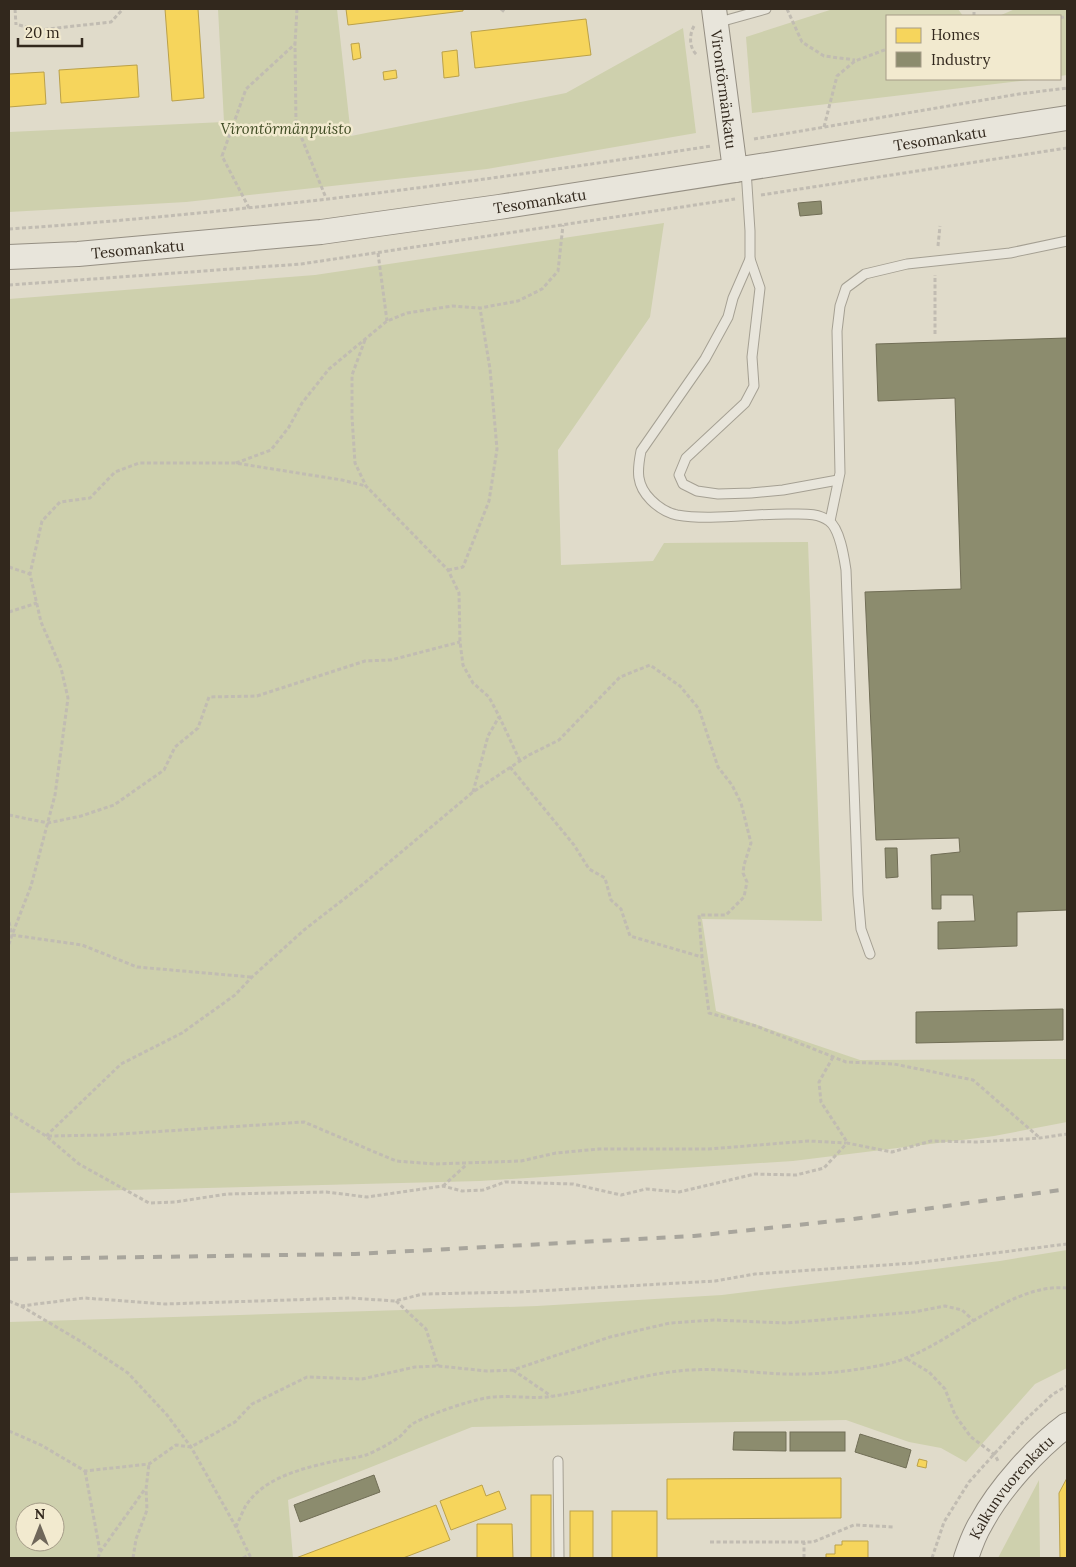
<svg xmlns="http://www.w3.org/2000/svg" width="1076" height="1567" font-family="Lora,serif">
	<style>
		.green { fill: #ced0ad; fill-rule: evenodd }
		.homes { fill: #f6d55c; stroke: #bba149 }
		.industry { fill: #8c8c6e; stroke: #716e56 }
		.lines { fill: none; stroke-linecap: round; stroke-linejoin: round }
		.lane-casing { stroke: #a5a093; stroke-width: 11 }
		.secondary-casing { stroke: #958f83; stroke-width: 26 }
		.path { stroke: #c1bcb2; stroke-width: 3; stroke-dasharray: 4 2.5; stroke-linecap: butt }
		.lane { stroke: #e8e5db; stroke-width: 9 }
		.secondary { stroke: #e8e5db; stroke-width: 24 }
		.rail { stroke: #a8a59c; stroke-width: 4; stroke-dasharray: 9 9; stroke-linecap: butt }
		.labels { text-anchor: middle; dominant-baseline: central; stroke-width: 5; stroke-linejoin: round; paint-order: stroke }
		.street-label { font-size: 15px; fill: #32281d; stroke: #f2eacf }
		.park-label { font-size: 15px; font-style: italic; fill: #414d25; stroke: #f2eacf }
	</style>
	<rect width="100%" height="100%" fill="#e0dbca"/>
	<!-- green -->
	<g class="green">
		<path d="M 218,9 L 337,9 L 351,136 L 566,93 L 683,28 L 696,133 L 487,169 L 186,202 L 9,212 L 9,132 L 224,122 Z"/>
		<path d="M 833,9 L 958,9 L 963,16 L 887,16 L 887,79 L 1037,79 L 752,113 L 746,37 Z"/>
		<path d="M 1015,9 L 1067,9 L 1067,75 L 1060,76 L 1060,16 L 999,16 Z"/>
		<path d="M 664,223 L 650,317 L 558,450 L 561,565 L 653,561 L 664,543 L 808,542 L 822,921 L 702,919 L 716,1011 L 860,1060 L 1067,1059 L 1067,1122 L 994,1136 L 793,1161 L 480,1181 L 9,1193 L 9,299 L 315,275 Z"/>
		<path d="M 1067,1250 L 1067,1368 L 1035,1384 L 966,1462 L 941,1448 L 909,1442 L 846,1420 L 472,1427 L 288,1500 L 293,1558 L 9,1558 L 9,1322 L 537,1306 L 722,1295 L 1000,1261 ZM 25,1512 L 55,1512 L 55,1542 L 25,1542 Z"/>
		<path d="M 1039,1480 L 1040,1558 L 998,1558 Z"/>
	</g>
	<!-- homes -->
	<g class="homes">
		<path d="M 165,9 L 198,9 L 204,98 L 172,101 Z"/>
		<path d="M 346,9 L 463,9 L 463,11 L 348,25 Z"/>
		<path d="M 586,19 L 591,55 L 475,68 L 471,32 Z"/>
		<path d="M 359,43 L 361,58 L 353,60 L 351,44 Z"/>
		<path d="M 457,50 L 459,76 L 444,78 L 442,52 Z"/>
		<path d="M 137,65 L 139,97 L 61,103 L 59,70 Z"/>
		<path d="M 396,70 L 397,78 L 384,80 L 383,72 Z"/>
		<path d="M 44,72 L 46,104 L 9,107 L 9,74 Z"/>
		<path d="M 919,1459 L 927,1461 L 926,1468 L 917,1466 Z"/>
		<path d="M 841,1478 L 841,1518 L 667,1519 L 667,1479 Z"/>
		<path d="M 1067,1478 L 1067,1558 L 1060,1558 L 1059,1493 Z"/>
		<path d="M 482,1485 L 486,1496 L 499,1491 L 506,1509 L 451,1530 L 440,1501 Z"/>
		<rect x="531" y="1495" width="20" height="63"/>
		<path d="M 436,1505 L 450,1540 L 403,1558 L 296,1558 Z"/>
		<rect x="570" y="1511" width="23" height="47"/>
		<rect x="612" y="1511" width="45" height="47"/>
		<path d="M 477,1524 L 512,1524 L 513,1558 L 477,1558 Z"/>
		<path d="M 842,1541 L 868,1541 L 868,1558 L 826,1558 L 826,1554 L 835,1554 L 835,1545 L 842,1545 Z"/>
	</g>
	<!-- industry -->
	<g class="industry">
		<path d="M 821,201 L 822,214 L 800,216 L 798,203 Z"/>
		<path d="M 1067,338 L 1067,910 L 1017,912 L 1017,946 L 938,949 L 938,922 L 975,921 L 973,895 L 941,895 L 941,909 L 932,909 L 931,855 L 960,852 L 959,838 L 876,840 L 865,592 L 961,589 L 955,398 L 878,401 L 876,344 Z"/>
		<path d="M 885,848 L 897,848 L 898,877 L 886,878 Z"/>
		<path d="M 1063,1009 L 1063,1040 L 916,1043 L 916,1012 Z"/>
		<path d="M 734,1432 L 786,1432 L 786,1451 L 733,1450 Z"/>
		<rect x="790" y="1432" width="55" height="19"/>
		<path d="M 860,1434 L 911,1450 L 906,1468 L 855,1452 Z"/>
		<path d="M 374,1475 L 380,1492 L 300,1522 L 294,1505 Z"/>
	</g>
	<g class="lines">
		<!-- lane casing -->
		<g class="lane-casing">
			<g id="lane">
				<path d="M 716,23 L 766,9"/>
				<path d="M 746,170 L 750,231 L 750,259 L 760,288 L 752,357 L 754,386 L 745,403 L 686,458 L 679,475 L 683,484 L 697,491 L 718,494 L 751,493 L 783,490 L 838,480"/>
				<path d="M 750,259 L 733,298 L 728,317 L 705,359 L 641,451 C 637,471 636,485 651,500 C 658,507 667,513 677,515 C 711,521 756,513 792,514 C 805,514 818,513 829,521 C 840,529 844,557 846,570 L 858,895 L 861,929 L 870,954"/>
				<path d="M 830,521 L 840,473 L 837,331 L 840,306 L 846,288 L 865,274 L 907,264 L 1010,253 L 1067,241"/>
				<path d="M 558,1461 L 559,1558"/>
			</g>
		</g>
		<!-- secondary casing -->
		<g class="secondary-casing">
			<g id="secondary">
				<path id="s1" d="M 714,9 L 735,170"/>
				<path id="s2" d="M 9,257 L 78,254 L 321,232 L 499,207 L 1067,118"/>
				<path id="s3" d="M 966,1558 C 970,1546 974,1534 981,1523 C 999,1489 1036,1448 1067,1425"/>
			</g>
		</g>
		<!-- path -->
		<g class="path">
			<path d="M 15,9 L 16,25"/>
			<path d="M 297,9 L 295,44 L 296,124 L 326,198"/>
			<path d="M 501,9 L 506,13"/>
			<path d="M 787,9 L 802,42 L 824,56 L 855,60"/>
			<path d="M 974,16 L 974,12"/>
			<path d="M 1060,18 L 1067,16"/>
			<path d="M 19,25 L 39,30 L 111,22 L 123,9"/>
			<path d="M 694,26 C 689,35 689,48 697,55"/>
			<path d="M 824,127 L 837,76 L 855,61 L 887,49"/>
			<path d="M 754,139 L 1019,94 L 1067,88"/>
			<path d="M 761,195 L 1067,148"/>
			<path d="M 249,208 L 222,156 L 246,89 L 295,44"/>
			<path d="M 9,229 C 244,213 478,182 711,146"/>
			<path d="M 938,246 L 940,226"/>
			<path d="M 378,253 L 387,321"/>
			<path d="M 9,285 L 301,264 L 735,199"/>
			<path d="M 935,334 L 935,275"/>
			<path d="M 365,340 L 352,375 L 352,417 L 355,463 L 366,486 L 448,570 L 459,593 L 460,642 L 463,665 L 473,683 L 489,697 L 499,716 L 520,761"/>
			<path d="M 236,463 L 271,450 L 289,427 L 302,403 L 329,369 L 387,321 L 407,313 L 452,306 L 480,308 L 518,301 L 542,289 L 558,271 L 563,225"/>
			<path d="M 9,567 L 30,574"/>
			<path d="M 448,570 L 463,567 L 489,501 L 497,449 L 490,369 L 480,308"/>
			<path d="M 9,612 L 37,603"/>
			<path d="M 510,767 L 574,845 L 589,869 L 605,878 L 611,900 L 621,909 L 630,936 L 702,957"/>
			<path d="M 473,792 L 488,736 L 499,717"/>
			<path d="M 9,815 L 48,823 L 81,816 L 114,805 L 164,770 L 175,747 L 198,728 L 209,697 L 257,696 L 365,661 L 391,660 L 460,642"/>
			<path d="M 9,922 L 12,935 L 9,944"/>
			<path d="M 251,977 L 137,967 L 82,945 L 12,935 L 31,886 L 55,795 L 68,698 L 61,668 L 41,622 L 30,574 L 42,521 L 60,502 L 90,498 L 115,472 L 139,463 L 235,463 L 342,480 L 366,486"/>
			<path d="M 833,1057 L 819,1082 L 821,1102 L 847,1142"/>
			<path d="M 9,1113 L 46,1136 L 79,1164 L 149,1203 L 175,1202 L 227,1194 L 326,1192 L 367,1197 L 443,1186 L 462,1191 L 483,1190 L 505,1182 L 573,1184 L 621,1195 L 646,1189 L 679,1192 L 755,1174 L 796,1175 L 824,1168 L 847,1143 L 892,1152 L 931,1141 L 977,1142 L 1040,1138 L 1067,1134"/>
			<path d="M 46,1136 L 121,1064 L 182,1033 L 235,995 L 252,977 L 304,930 L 362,885 L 473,792 L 529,755 L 559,740 L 620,677 L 650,665 L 680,686 L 699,709 L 718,767 L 732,785 L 741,803 L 751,843 L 744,865 L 743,873 L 747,882 L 744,897 L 726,915 L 699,915 L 702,957 L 709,1013 L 756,1026 L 846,1062 L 894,1064 L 973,1080 L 1040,1138"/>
			<path d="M 48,1136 L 105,1135 L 304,1122 L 396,1161 L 435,1164 L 521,1161 L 556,1153 L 599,1149 L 708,1149 L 809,1141 L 846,1143"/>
			<path d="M 443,1186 L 466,1165"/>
			<path d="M 9,1301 L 21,1306 L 80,1341 L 128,1373 L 167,1415 L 191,1447 L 236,1527 L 251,1558"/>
			<path d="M 396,1301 L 426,1329 L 438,1366"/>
			<path d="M 21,1306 L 84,1298 L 165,1304 L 350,1298 L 395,1301 L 423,1294 L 519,1292 L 715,1281 L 755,1274 L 914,1263 L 1067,1244"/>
			<path d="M 907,1359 L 929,1372 L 945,1389 L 955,1415 L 971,1437 L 995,1455 L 998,1461"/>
			<path d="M 513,1370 L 551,1396"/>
			<path d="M 9,1431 L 41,1445 L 85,1471 L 149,1464 L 176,1445 L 191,1447 L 235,1422 L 252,1404 L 307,1377 L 362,1379 L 415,1367 L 438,1366 L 487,1371 L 513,1370 L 610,1337 L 670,1323 L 714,1320 L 786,1323 L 914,1312 L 945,1306 L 962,1310 L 974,1321"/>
			<path d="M 85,1471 L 100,1551"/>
			<path d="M 236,1527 C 239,1520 242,1513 245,1507 C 263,1477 304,1468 335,1461 C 345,1459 356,1458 366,1455 C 376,1451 389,1444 398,1438 C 404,1434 408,1426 414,1423 C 430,1414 468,1401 486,1398 C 508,1394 532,1400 554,1396 C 599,1389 643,1373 690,1370 C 722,1368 753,1373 784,1374 C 818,1375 854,1371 887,1364 C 946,1351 1007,1282 1067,1288"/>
			<path d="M 710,1542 L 813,1542 L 854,1525 L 895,1527"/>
			<path d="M 98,1558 L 100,1552 L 145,1489"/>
			<path d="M 133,1558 L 136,1539 L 147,1510 L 146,1489 L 149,1464"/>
			<path d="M 243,1558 L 249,1555"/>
			<path d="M 804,1558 L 804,1542"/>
			<path d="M 932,1558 L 944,1522 L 969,1482 L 1023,1422 L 1053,1394 L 1067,1386"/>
		</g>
		<!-- lane -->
		<use href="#lane" class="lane"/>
		<!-- secondary -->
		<use href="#secondary" class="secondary"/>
		<!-- rail -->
		<path class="rail" d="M 9,1259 L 355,1254 L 694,1236 L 853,1219 L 1067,1189"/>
	</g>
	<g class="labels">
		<!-- street labels -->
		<g class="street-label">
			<text stroke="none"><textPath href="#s1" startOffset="81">Virontörmänkatu</textPath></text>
			<text stroke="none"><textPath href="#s2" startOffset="939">Tesomankatu</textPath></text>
			<text stroke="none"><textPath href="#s2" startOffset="534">Tesomankatu</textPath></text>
			<text stroke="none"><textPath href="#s2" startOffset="129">Tesomankatu</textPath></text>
			<text stroke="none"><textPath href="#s3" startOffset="85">Kalkunvuorenkatu</textPath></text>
		</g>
		<!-- park labels -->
		<g class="park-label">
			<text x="286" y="128">Virontörmänpuisto</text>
		</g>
	</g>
	<!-- border -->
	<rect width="1076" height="1567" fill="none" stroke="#32281d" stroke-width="20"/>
	<!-- legend -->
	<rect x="886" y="15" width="175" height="65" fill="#f2eacf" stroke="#a59c88"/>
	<rect x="896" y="28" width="25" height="15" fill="#f6d55c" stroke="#a59c88"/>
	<text x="931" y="40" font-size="15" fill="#32281d">Homes</text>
	<rect x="896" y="52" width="25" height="15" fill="#8c8c6e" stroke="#a59c88"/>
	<text x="931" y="65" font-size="15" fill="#32281d">Industry</text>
	<!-- north arrow -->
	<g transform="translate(40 1527)"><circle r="24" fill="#f2eacf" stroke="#a59c88"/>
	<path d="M0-4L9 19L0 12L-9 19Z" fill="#6f675a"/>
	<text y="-8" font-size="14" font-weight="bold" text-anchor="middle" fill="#32281d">N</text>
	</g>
	<!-- scale -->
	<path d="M18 38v8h64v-8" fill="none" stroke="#32281d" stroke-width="2.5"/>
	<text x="25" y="38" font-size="15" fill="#32281d" stroke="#f2eacf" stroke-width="4" paint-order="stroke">20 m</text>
</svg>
